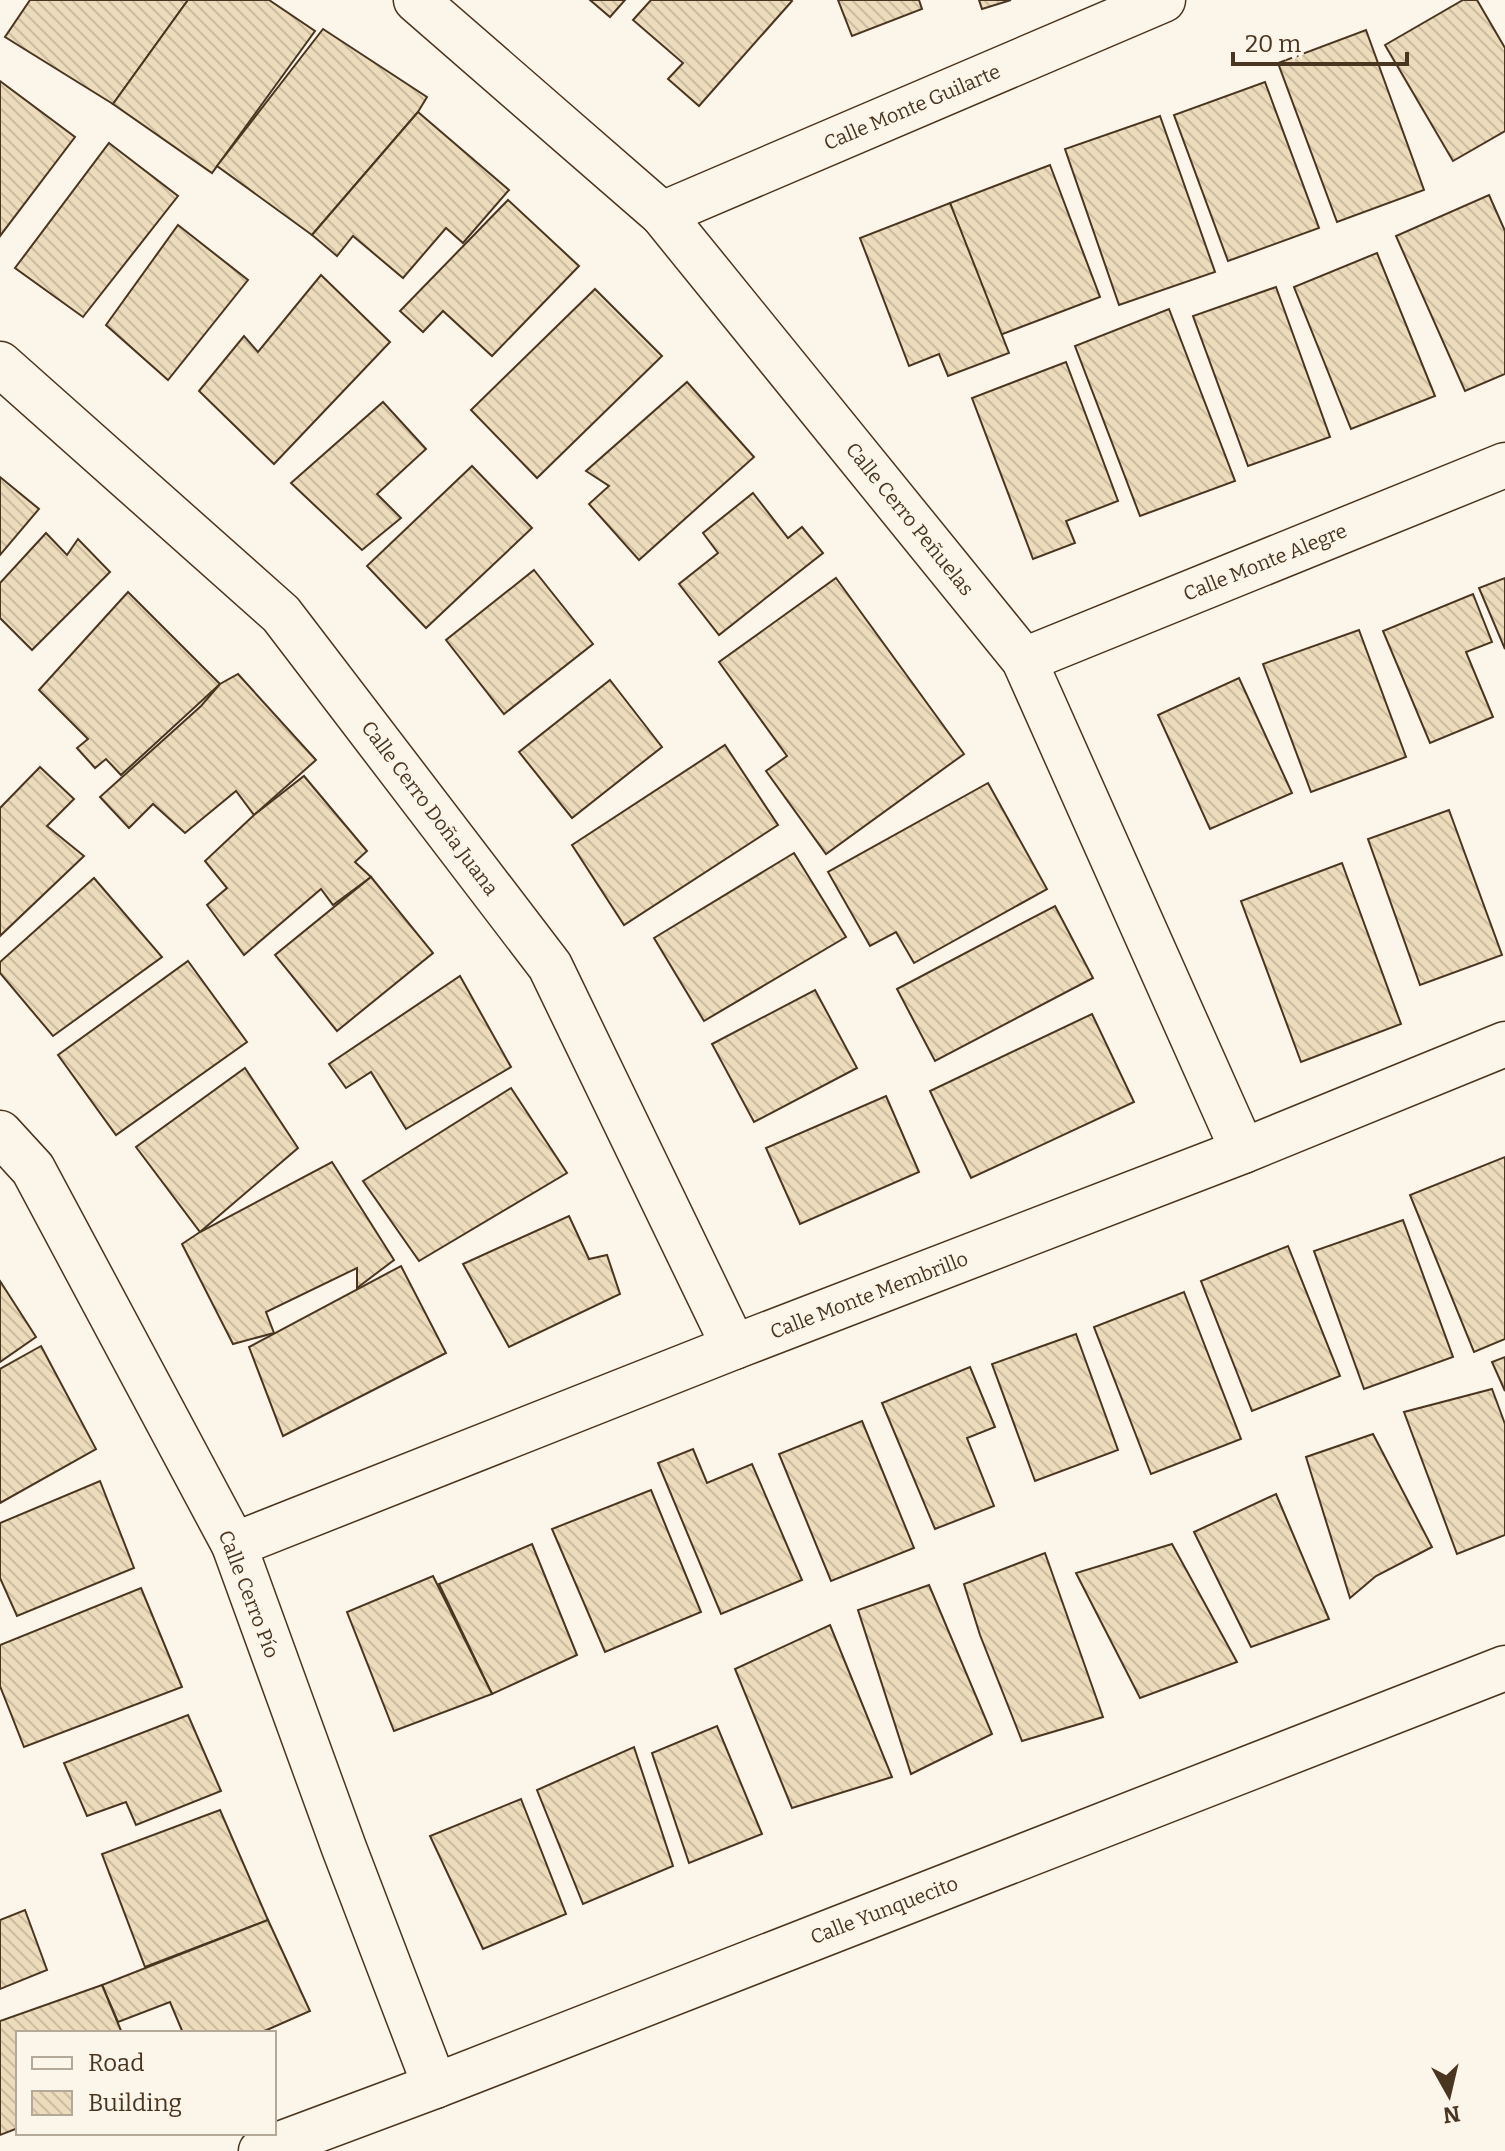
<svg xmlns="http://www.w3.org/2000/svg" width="1505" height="2151" font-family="Bitter,serif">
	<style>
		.building { fill: url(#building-back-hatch); stroke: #4a3520; stroke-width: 2 }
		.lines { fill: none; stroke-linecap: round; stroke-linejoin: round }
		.minor-casing { stroke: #4a3520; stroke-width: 47 }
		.minor { stroke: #fbf6e9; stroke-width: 44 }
		.labels { text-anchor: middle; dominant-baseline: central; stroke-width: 6; stroke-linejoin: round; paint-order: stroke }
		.street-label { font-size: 20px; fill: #4a3520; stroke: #fbf6e9 }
	</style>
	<defs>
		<pattern id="building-back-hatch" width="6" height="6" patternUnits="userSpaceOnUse" patternTransform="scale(2)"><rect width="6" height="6" fill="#ecdcbc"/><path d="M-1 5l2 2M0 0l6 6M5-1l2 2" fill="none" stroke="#ccbda1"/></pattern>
	</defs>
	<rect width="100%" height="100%" fill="#fbf6e9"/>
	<!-- building -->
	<g class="building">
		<path d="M 30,0 L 188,0 L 113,104 L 5,37 Z"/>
		<path d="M 188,0 L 269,0 L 315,31 L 212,173 L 113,104 Z"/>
		<path d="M 590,0 L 625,0 L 610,17 Z"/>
		<path d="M 651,0 L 791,0 L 792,1 L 699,106 L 668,79 L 683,63 L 633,20 Z"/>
		<path d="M 838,0 L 919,0 L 922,9 L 852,36 Z"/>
		<path d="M 979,0 L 1011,0 L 982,9 Z"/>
		<path d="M 1463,0 L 1477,0 L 1505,48 L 1505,131 L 1453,161 L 1385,45 Z"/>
		<path d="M 323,29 L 427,97 L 418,112 L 312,235 L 217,166 Z"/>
		<path d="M 1366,30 L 1424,190 L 1337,222 L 1278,63 Z"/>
		<path d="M 0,81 L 75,137 L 0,236 Z"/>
		<path d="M 1265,82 L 1319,228 L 1228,261 L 1174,115 Z"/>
		<path d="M 418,112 L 509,190 L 463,243 L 446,228 L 403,278 L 353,236 L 337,256 L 312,235 Z"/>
		<path d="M 1160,116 L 1215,272 L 1119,305 L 1065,149 Z"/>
		<path d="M 109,143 L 178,196 L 83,317 L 15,268 Z"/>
		<path d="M 1050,165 L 1100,297 L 1000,335 L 950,203 Z"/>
		<path d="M 1489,195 L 1505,231 L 1505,374 L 1465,391 L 1396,236 Z"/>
		<path d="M 508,200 L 579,266 L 492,356 L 443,311 L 423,332 L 400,311 Z"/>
		<path d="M 950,203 L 1009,353 L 948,376 L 939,354 L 909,366 L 860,238 Z"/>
		<path d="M 178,225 L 248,280 L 168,380 L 106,325 Z"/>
		<path d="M 1377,253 L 1435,396 L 1351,429 L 1294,287 Z"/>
		<path d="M 321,275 L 390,342 L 274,464 L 199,391 L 244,336 L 258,352 Z"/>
		<path d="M 1276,287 L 1330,437 L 1248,466 L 1193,316 Z"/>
		<path d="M 595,289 L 662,356 L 537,478 L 471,410 Z"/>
		<path d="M 1169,309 L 1235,481 L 1140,516 L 1075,346 Z"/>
		<path d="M 1066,362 L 1118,501 L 1066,521 L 1075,543 L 1033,559 L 972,398 Z"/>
		<path d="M 687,382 L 754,457 L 639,560 L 589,504 L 609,486 L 586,471 Z"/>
		<path d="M 383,402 L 426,449 L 377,494 L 401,518 L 362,550 L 291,483 Z"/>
		<path d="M 472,466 L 532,528 L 426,628 L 367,566 Z"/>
		<path d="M 0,477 L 39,509 L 0,555 Z"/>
		<path d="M 753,493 L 788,538 L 802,527 L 823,553 L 719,635 L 679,584 L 718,553 L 703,533 Z"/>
		<path d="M 46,533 L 67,555 L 78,539 L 110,572 L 32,650 L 0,618 L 0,583 Z"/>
		<path d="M 534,570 L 593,644 L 504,714 L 446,640 Z"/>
		<path d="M 836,578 L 964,754 L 826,854 L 766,771 L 787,756 L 719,662 Z"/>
		<path d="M 1505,578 L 1505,649 L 1479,588 Z"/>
		<path d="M 128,592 L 220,684 L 121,775 L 106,759 L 95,768 L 77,748 L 88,739 L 39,690 Z"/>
		<path d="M 1473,594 L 1492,642 L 1466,652 L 1493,717 L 1430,743 L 1383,631 Z"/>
		<path d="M 1359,630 L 1406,757 L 1311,792 L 1263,664 Z"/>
		<path d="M 238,674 L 316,760 L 254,815 L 236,791 L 185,833 L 153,804 L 129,828 L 100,797 L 201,706 L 220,684 Z"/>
		<path d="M 1239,678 L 1292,793 L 1210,829 L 1158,715 Z"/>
		<path d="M 610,680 L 662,747 L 572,818 L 519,752 Z"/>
		<path d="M 725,745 L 778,825 L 624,925 L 572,845 Z"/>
		<path d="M 40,767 L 74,799 L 47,826 L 84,856 L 0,936 L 0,808 Z"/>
		<path d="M 304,776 L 367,851 L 355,862 L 371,877 L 333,905 L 321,889 L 244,955 L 207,905 L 227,888 L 205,861 L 254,815 Z"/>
		<path d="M 988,783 L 1047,889 L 914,963 L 896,932 L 870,946 L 828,872 Z"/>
		<path d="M 1449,810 L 1502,955 L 1420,985 L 1368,839 Z"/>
		<path d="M 794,853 L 846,937 L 704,1021 L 654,938 Z"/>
		<path d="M 1342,863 L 1401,1024 L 1301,1062 L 1241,901 Z"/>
		<path d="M 371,877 L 433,953 L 337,1031 L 275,955 Z"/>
		<path d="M 94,878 L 162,957 L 53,1036 L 0,973 L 0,962 Z"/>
		<path d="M 1055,906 L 1093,978 L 935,1061 L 897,989 Z"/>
		<path d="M 188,961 L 247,1042 L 116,1135 L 58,1055 Z"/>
		<path d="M 460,976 L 511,1067 L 406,1129 L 371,1072 L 346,1088 L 329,1064 Z"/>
		<path d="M 815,990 L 857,1068 L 754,1122 L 712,1044 Z"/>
		<path d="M 1092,1014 L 1134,1102 L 971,1178 L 930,1091 Z"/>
		<path d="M 245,1068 L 298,1148 L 200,1232 L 136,1147 Z"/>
		<path d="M 511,1088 L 567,1173 L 419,1261 L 363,1181 Z"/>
		<path d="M 886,1096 L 919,1172 L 800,1224 L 766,1148 Z"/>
		<path d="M 1505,1157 L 1505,1339 L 1474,1352 L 1410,1195 Z"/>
		<path d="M 332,1162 L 394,1260 L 357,1288 L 357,1268 L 266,1312 L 274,1333 L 233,1344 L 182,1244 L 200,1232 Z"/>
		<path d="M 569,1216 L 589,1259 L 607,1255 L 620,1294 L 509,1347 L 463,1264 Z"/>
		<path d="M 1403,1220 L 1453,1357 L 1364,1389 L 1314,1251 Z"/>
		<path d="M 1288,1246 L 1340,1376 L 1252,1411 L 1201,1281 Z"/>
		<path d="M 401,1266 L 446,1353 L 283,1436 L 249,1347 Z"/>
		<path d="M 0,1281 L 36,1337 L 0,1362 Z"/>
		<path d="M 1184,1292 L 1241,1439 L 1151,1474 L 1094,1327 Z"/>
		<path d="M 1076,1334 L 1118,1450 L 1035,1481 L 992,1364 Z"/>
		<path d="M 41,1346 L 96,1449 L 0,1503 L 0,1369 Z"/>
		<path d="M 1505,1357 L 1505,1391 L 1492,1362 Z"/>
		<path d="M 970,1367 L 995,1427 L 967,1438 L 994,1506 L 935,1529 L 882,1403 Z"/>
		<path d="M 1492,1389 L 1505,1424 L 1505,1535 L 1457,1554 L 1404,1412 Z"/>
		<path d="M 862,1421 L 914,1548 L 831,1581 L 779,1454 Z"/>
		<path d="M 1373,1434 L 1432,1547 L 1376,1576 L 1350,1598 L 1306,1457 Z"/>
		<path d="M 693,1449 L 707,1483 L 752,1464 L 802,1580 L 721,1614 L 658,1463 Z"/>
		<path d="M 100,1481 L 134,1568 L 17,1616 L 0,1578 L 0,1523 Z"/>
		<path d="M 651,1490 L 701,1612 L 605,1652 L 552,1529 Z"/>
		<path d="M 1276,1494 L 1329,1619 L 1251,1647 L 1194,1532 Z"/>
		<path d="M 532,1544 L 577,1655 L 492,1694 L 439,1584 Z"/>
		<path d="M 1172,1544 L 1237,1662 L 1140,1698 L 1076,1573 Z"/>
		<path d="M 1045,1553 L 1103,1717 L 1022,1741 L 980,1635 L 964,1584 Z"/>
		<path d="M 433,1576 L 492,1694 L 394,1731 L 347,1612 Z"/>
		<path d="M 929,1585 L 992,1734 L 911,1774 L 858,1610 Z"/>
		<path d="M 141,1588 L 182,1687 L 24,1747 L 0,1686 L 0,1645 Z"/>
		<path d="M 830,1625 L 892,1777 L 792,1808 L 735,1669 Z"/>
		<path d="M 188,1715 L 221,1791 L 136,1825 L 126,1802 L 87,1816 L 64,1763 Z"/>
		<path d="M 717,1726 L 762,1834 L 689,1863 L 652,1753 Z"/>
		<path d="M 634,1747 L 673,1866 L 583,1904 L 537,1790 Z"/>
		<path d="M 521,1799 L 566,1914 L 483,1949 L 430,1836 Z"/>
		<path d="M 220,1810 L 268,1920 L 145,1967 L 102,1854 Z"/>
		<path d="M 25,1910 L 47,1970 L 0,1989 L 0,1920 Z"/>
		<path d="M 268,1920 L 310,2011 L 260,2033 L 183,2033 L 170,2002 L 118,2022 L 102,1985 Z"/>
		<path d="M 102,1985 L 122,2033 L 18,2033 L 18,2128 L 0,2135 L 0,2021 Z"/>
	</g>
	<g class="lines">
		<!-- minor casing -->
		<g class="minor-casing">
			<g id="minor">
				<path d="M 416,0 L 662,214 L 1024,660 L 1243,1151"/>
				<path d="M 662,214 L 1163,0"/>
				<path d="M 0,364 L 281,614 L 550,966 L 734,1347"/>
				<path d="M 1024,660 L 1505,465"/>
				<path d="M 0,1133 L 33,1169 L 234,1545 L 344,1848 L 435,2086"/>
				<path d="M 234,1545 L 734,1347 L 1243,1151 L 1505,1044"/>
				<path d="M 261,2151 L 435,2086 L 1505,1668"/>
			</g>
		</g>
		<!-- minor -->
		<use href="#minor" class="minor"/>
	</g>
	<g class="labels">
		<!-- street labels -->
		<g class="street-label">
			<text transform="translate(912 107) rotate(-23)">Calle Monte Guilarte</text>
			<text transform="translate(910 519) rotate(51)">Calle Cerro Peñuelas</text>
			<text transform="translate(1265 562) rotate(-22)">Calle Monte Alegre</text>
			<text transform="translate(430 808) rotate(53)">Calle Cerro Doña Juana</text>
			<text transform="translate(869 1295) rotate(-21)">Calle Monte Membrillo</text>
			<text transform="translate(249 1594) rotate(69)">Calle Cerro Pío</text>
			<text transform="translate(884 1910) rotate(-21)">Calle Yunquecito</text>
		</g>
	</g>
	<!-- legend -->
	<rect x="16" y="2031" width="260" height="104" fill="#fbf6e9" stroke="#b4a999" stroke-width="2"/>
	<rect x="32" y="2057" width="40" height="12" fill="#fbf6e9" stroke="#b4a999" stroke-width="2"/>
	<text x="88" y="2071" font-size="24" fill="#4a3520">Road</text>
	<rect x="32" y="2091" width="40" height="24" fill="url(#building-back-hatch)" stroke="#b4a999" stroke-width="2"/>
	<text x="88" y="2111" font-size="24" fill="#4a3520">Building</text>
	<!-- north arrow -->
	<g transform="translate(1449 2095) rotate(172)" stroke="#fbf6e9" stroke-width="6" paint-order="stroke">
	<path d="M0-6L14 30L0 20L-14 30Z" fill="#4a3520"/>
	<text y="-12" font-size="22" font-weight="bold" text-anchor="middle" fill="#4a3520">N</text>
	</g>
	<!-- scale -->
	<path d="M1233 52v12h174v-12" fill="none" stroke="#4a3520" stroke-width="4"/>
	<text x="1245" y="52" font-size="24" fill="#4a3520" stroke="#fbf6e9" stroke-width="6" paint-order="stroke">20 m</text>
</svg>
